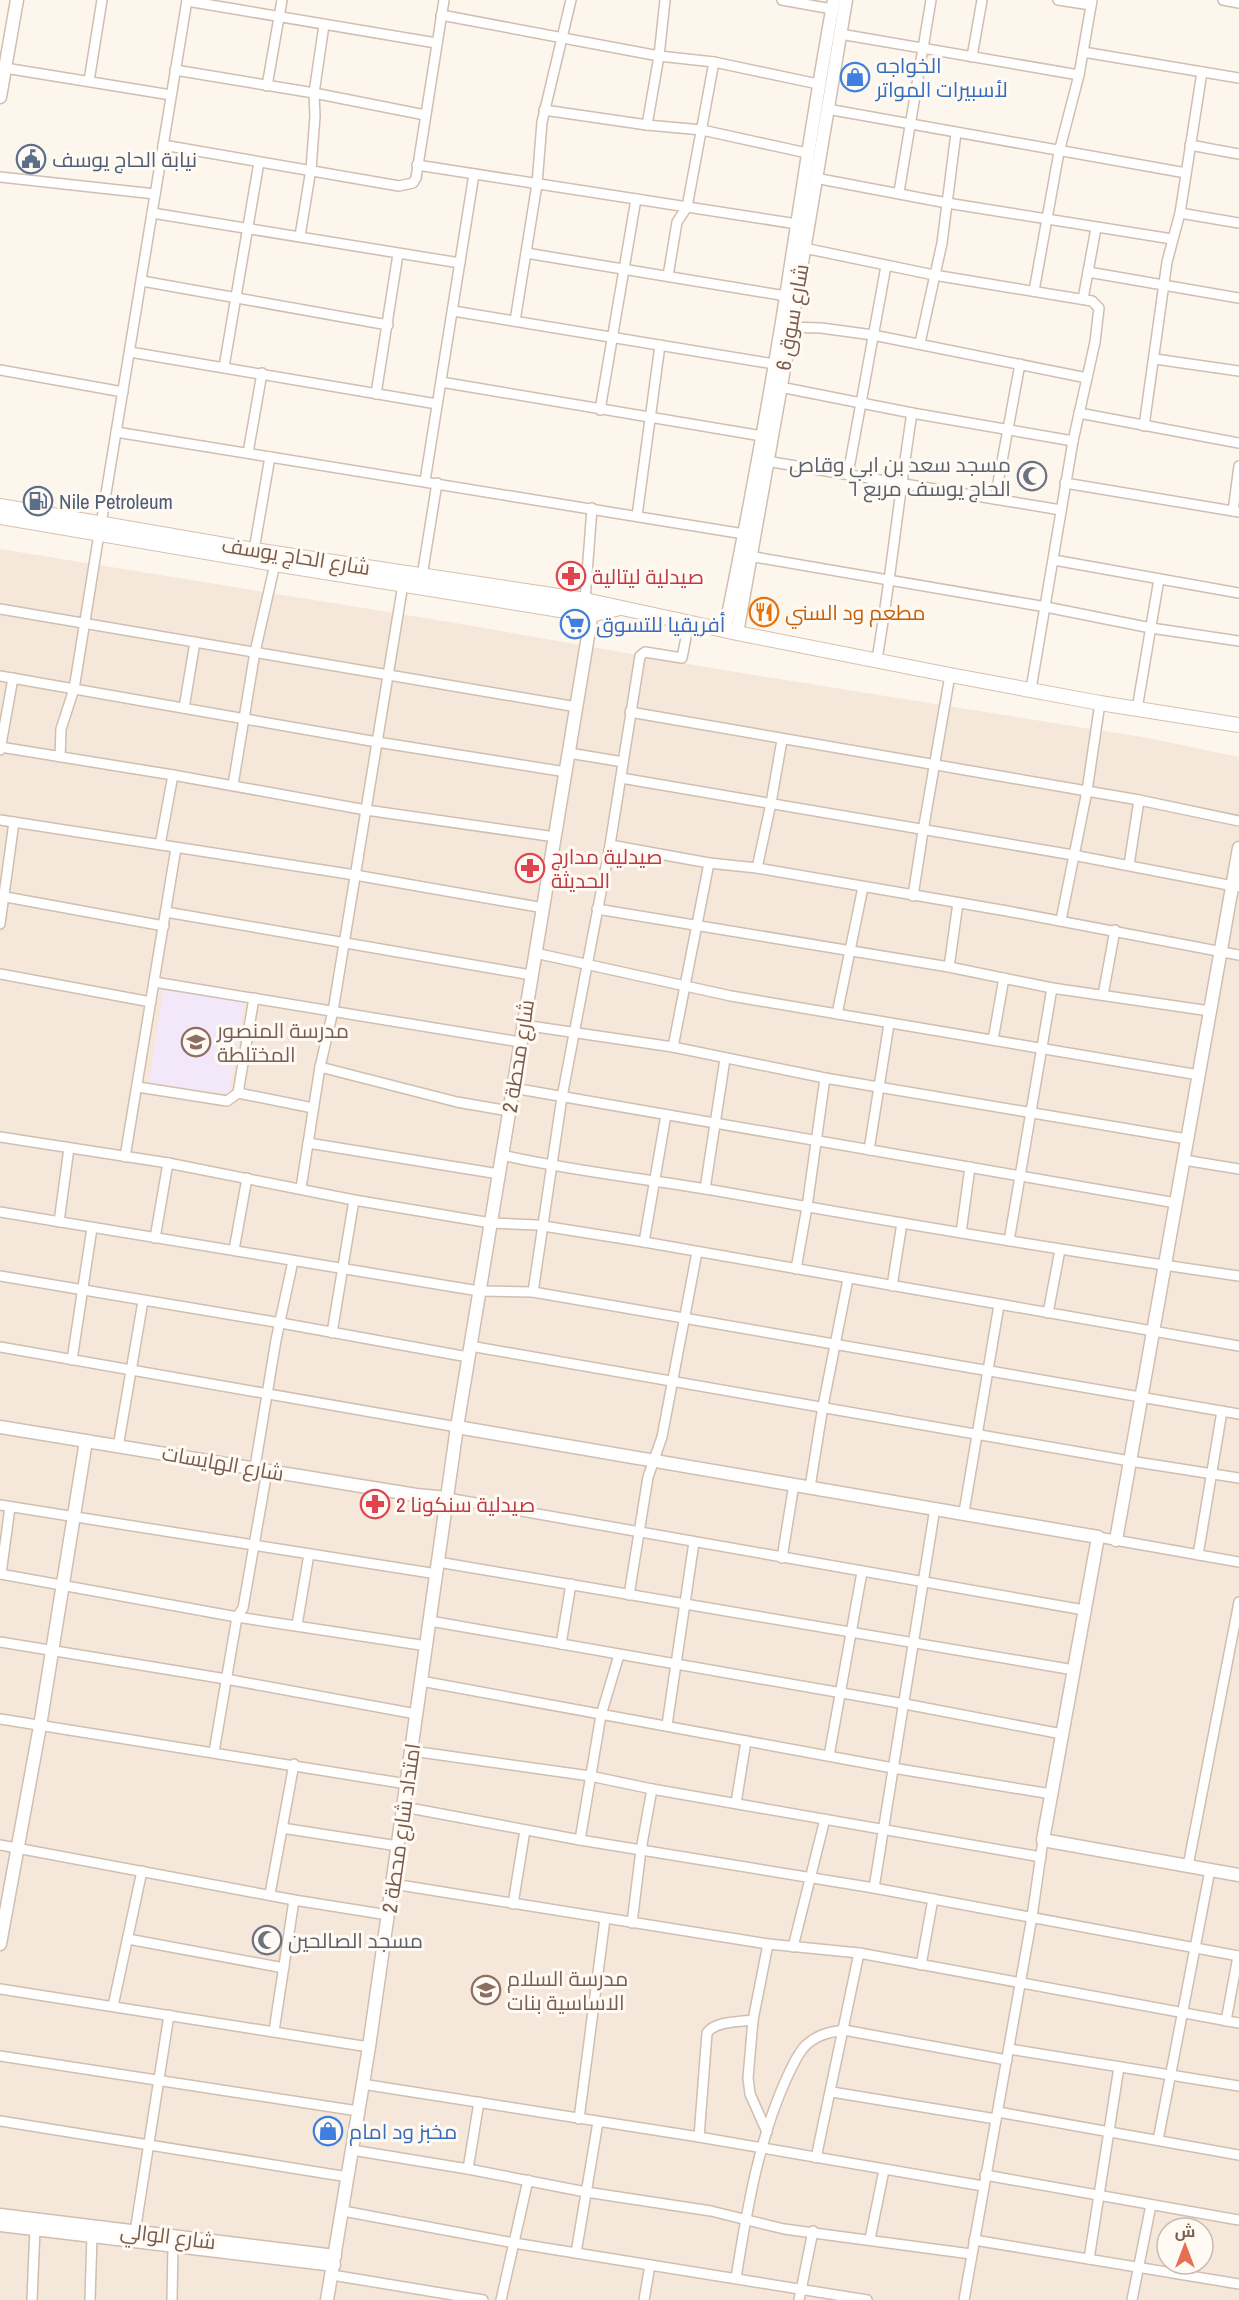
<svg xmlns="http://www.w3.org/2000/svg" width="1239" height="2300" font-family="'Archivo Narrow',Cairo,sans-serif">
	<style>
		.residential { fill: #f5e8da; fill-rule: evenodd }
		.education { fill: #f3e8fa }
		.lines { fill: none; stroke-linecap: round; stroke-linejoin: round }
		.minor-casing { stroke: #d1beb0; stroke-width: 12 }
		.tertiary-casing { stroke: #d1beb0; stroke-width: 15 }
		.secondary-casing { stroke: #d6c0b0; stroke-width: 16 }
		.minor { stroke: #fff; stroke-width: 9 }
		.tertiary { stroke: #fff; stroke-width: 12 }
		.secondary { stroke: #fff; stroke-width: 14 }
		.labels { text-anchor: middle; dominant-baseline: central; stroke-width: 6; stroke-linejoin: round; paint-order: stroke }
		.shop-label { font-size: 21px; fill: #366cbe; stroke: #fffaf3; text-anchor: start }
		.service-label { font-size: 21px; fill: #4e5e75; stroke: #fffaf3; text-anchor: start }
		.street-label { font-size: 21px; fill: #7a5c4d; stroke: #fffaf3 }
		.worship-label { font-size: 21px; fill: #5b616d; stroke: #fffaf3; text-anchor: end }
		.health-label { font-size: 21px; fill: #be3a42; stroke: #fffaf3; text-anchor: start }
		.food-label { font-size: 21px; fill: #c56008; stroke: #fffaf3; text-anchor: start }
		.education-label { font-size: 21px; fill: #785e54; stroke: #fffaf3; text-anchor: start }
	</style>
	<rect width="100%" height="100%" fill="#fdf6ec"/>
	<!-- residential -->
	<path class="residential" d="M 0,549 L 450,622 L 723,670 L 1148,738 L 1239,757 L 1239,2300 L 0,2300 ZM 1167,2228 L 1203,2228 L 1203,2264 L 1167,2264 Z"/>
	<!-- education -->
	<path class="education" d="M 164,989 L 244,1002 L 229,1094 L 149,1082 Z"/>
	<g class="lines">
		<!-- minor casing -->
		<g class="minor-casing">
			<g id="minor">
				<path d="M 782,0 L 832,9"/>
				<path d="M 1058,0 L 1091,5"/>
				<path d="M 1223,0 L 1239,3"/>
				<path d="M 187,1 L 436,43"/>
				<path d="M 441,15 L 659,56 L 714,62 L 818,84"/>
				<path d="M 840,34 L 1079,75"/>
				<path d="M 1083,52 L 1239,78"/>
				<path d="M 972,57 L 982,0"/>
				<path d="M 5,68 L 171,95"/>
				<path d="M 175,70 L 314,93 L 425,115"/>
				<path d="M 89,81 L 102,0"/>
				<path d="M 267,86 L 282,0"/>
				<path d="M 827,109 L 1186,173"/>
				<path d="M 544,110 L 647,125 L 702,130 L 807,153"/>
				<path d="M 647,125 L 659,56 L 665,0"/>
				<path d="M 163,145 L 399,186 L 413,183 L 416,178 L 444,0"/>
				<path d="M 1190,145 L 1239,154"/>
				<path d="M 417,165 L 797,224"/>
				<path d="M 0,177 L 155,194"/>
				<path d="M 815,178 L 947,203 L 1172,239"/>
				<path d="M 899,192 L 931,0"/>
				<path d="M 152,213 L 460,263"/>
				<path d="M 1180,213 L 1239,223"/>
				<path d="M 300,236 L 311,169 L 315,116 L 314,93 L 324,25"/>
				<path d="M 804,248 L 934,275 L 1092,301 L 1099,308 L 1095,342 L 1073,441 L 1031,689"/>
				<path d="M 526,253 L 786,296"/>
				<path d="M 1088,272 L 1239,298"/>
				<path d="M 668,276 L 677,222 L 687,207 L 714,62"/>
				<path d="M 142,281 L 388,325"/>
				<path d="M 1034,291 L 1059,152 L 1079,75 L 1092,0"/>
				<path d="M 1083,299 L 1096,228"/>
				<path d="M 453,311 L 774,364"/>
				<path d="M 515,321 L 537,184 L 542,122 L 571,0"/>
				<path d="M 785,327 L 821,328 L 873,335 L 1087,378"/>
				<path d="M 920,343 L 942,243 L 956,133"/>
				<path d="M 130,352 L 437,404"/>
				<path d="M 1155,359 L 1239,371"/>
				<path d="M 224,367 L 259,162"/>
				<path d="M 0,370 L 123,392"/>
				<path d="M 441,382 L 762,436"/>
				<path d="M 780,387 L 912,413 L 1073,441"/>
				<path d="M 376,394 L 398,254"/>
				<path d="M 600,410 L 636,199"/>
				<path d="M 1079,413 L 1239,443"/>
				<path d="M 1144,426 L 1167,262 L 1180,213 L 1202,72"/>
				<path d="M 116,432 L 744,534"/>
				<path d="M 248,453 L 262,373"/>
				<path d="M 766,461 L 1061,510"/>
				<path d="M 848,474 L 886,266"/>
				<path d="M 425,481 L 474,174"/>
				<path d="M 1065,483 L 1239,512"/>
				<path d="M 995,499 L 1020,364"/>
				<path d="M 1233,511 L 1239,466"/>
				<path d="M 637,516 L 660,345"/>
				<path d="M 101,524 L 187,0"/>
				<path d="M 254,550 L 270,457"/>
				<path d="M 749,556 L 1046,607 L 1151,628 L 1239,641"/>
				<path d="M 1054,560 L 1239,593"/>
				<path d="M 422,576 L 437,483"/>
				<path d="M 585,600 L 592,508"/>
				<path d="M 0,609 L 577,707"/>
				<path d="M 877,659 C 891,578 899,495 912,413"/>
				<path d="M 0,676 L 377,742 L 566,772"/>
				<path d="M 184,708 L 195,642"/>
				<path d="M 1137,709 L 1159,579"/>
				<path d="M 630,712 L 1139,800 L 1239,821"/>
				<path d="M 0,747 L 173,775 L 366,810 L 555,837"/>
				<path d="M 0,750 L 13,678"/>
				<path d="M 569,753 L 623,762"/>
				<path d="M 60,757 L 61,729 L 74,689 L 99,534"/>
				<path d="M 621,778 L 1073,855 L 1239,887"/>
				<path d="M 233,785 L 255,652 L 275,564"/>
				<path d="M 0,820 L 355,875 L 544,908"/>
				<path d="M 160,845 L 173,775"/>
				<path d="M 610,845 L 709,863 L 757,868 L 1007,911 L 1239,955"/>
				<path d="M 1129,865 L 1139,800"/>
				<path d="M 757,868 L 771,803 L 782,740"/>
				<path d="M 0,896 L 164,926"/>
				<path d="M 913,896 L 923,831 L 950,675"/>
				<path d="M 597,909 L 949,967 L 1052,988 L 1210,1011"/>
				<path d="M 166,912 L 531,975"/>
				<path d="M 1061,920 L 1087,791 L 1100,703"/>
				<path d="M 0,924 L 14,822"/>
				<path d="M 535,953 L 731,996 L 1199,1075"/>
				<path d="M 949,967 L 958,903"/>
				<path d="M 0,974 L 151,1002"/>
				<path d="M 154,982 L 520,1042"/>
				<path d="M 1103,995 L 1115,930"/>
				<path d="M 837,1014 L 863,887"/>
				<path d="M 523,1025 L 673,1047 L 825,1078 L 1187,1139"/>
				<path d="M 993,1040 L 1004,978"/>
				<path d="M 673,1047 L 709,863"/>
				<path d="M 320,1067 L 457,1102 L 509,1111"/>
				<path d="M 138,1087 L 227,1101 L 238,1093 L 313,1108"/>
				<path d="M 513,1088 L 1176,1203"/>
				<path d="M 238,1093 L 254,998"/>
				<path d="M 0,1137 L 168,1163 L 354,1200 L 491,1223 L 537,1225 L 644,1242 L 1239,1346"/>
				<path d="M 308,1143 L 499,1174"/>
				<path d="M 869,1150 L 889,1024"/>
				<path d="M 502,1155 C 571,1171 642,1178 712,1190 C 887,1221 1063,1251 1239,1276"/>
				<path d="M 125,1157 L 176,848"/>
				<path d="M 1184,1160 L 1239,1169"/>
				<path d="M 301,1188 L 320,1067 L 333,1011 L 403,584"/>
				<path d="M 705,1189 L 725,1059"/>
				<path d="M 0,1212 L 479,1291 L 533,1292 L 1239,1414"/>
				<path d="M 59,1222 L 69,1148"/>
				<path d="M 961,1233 L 970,1167"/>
				<path d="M 155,1238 L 168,1163"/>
				<path d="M 1009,1241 L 1052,988"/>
				<path d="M 644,1242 L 666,1115"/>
				<path d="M 234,1250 L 247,1178"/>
				<path d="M 796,1269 L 807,1207 L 825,1078"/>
				<path d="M 0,1276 L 281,1323 L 468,1357"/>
				<path d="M 892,1286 L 902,1223"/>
				<path d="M 533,1292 L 562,1097 L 610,845 L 640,656 L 645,652 L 682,658 L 689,622"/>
				<path d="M 1048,1313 L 1060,1250"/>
				<path d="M 332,1333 L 354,1200"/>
				<path d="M 470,1346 L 1130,1461 L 1239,1478"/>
				<path d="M 0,1347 L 457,1427"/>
				<path d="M 72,1360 L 92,1228"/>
				<path d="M 118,1447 L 143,1301"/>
				<path d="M 255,1467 L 276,1340 L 293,1261"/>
				<path d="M 810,1487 L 823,1406 L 848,1279"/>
				<path d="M 447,1498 L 1084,1610"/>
				<path d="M 0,1505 L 437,1574"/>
				<path d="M 964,1512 L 999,1305"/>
				<path d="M 1098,1537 L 1239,1562"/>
				<path d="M 1198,1555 L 1222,1411"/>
				<path d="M 782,1558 L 794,1484"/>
				<path d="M 438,1562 L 1074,1670"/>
				<path d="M 0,1574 L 237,1617 L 427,1646"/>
				<path d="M 1,1574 L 10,1507"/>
				<path d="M 629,1595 L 648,1477 L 662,1437 L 697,1252"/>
				<path d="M 430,1621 L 905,1704 L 1062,1734"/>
				<path d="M 297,1625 L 309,1554"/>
				<path d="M 0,1642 L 226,1679 L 416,1714"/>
				<path d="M 561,1644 L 571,1584"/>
				<path d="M 421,1681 L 893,1768 L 1051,1794"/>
				<path d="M 0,1719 L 407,1784"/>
				<path d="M 667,1725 L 694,1542"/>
				<path d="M 412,1751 L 590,1776 L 652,1789 L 1041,1857"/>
				<path d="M 214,1752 L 237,1617 L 243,1608 L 267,1471"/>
				<path d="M 829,1756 L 862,1572"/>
				<path d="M 736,1803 L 746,1741"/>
				<path d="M 404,1807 L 580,1840 L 874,1888 L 1239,1956"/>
				<path d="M 282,1828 L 398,1846"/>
				<path d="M 580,1840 L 601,1715 L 619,1655"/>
				<path d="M 0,1845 L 294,1900 L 388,1915"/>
				<path d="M 1188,1866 L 1239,1602"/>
				<path d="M 393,1884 L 768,1944 L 859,1953 L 1239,2023"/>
				<path d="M 874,1888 L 935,1508"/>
				<path d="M 270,1894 L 294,1764"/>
				<path d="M 513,1904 L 525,1830"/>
				<path d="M 632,1923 L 641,1850 L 652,1789"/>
				<path d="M 128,1939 L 284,1968"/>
				<path d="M 793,1947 L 825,1819"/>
				<path d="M 921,1965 L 933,1899"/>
				<path d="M 0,1989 L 369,2047"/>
				<path d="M 113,2006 L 142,1871"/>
				<path d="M 1226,2021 L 1238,1956"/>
				<path d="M 274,2031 L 294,1900"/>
				<path d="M 1009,2049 L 1239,2086"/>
				<path d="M 0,2056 L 358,2111"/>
				<path d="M 362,2084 L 699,2137 L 983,2186"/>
				<path d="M 832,2092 L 996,2119"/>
				<path d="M 998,2112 L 1239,2155"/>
				<path d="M 579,2119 L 605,1919"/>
				<path d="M 0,2121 L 348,2177"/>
				<path d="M 767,2132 L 750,2094 L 748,2078 L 753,2020 L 768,1944"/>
				<path d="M 699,2137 L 707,2033 C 715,2021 739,2022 753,2020"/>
				<path d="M 1158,2140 L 1210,1870"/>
				<path d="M 352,2150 L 468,2169 L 586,2192 L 711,2211 L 784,2229 L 971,2254"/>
				<path d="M 816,2158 L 859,1953"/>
				<path d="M 468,2169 L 479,2102"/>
				<path d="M 985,2175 L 1239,2220"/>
				<path d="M 343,2211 L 514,2243 L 867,2300"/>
				<path d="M 135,2232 L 169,2015"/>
				<path d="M 870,2239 L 884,2170"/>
				<path d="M 974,2240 L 1239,2284"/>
				<path d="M 576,2253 L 598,2122"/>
				<path d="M 1089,2259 L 1119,2067"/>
				<path d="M 332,2275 L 483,2300"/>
				<path d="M 736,2278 C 747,2209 759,2136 789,2073 C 794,2063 798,2053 806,2045 C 817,2035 829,2032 844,2030 L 1007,2060"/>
				<path d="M 32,2300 L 35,2229"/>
				<path d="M 90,2300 L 92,2236"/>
				<path d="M 172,2300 L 173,2245"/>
				<path d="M 501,2300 L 528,2180"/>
				<path d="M 644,2300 L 650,2265"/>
				<path d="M 799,2300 L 813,2231"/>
				<path d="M 964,2300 L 1032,1917 L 1043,1840"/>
				<path d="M 1132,2300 L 1151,2205"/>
			</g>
		</g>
		<!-- tertiary casing -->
		<g class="tertiary-casing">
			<g id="tertiary">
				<path d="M 0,97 L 17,0"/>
				<path d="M 725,630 C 746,528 765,425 782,322 C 799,215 814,107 834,0"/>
				<path d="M 737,633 L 787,352 L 846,0"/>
				<path d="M 0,1427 L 416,1495 L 447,1498"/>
				<path d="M 457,1427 L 1098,1537 L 1043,1840 L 1239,1875"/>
				<path d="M 1116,1540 L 1239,848"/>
				<path d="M 0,1944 L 40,1726 L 86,1441"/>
				<path d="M 0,2215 L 335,2256"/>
				<path d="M 0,2225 L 334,2265"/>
				<path d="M 327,2300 L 369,2047 L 457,1427 L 593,606"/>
			</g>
		</g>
		<!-- secondary casing -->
		<g class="secondary-casing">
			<g id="secondary">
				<path d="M 0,506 L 254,550 L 585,600 L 737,633 L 950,675 L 1100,703 L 1239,725"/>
				<path d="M 0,517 L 275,564 L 591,615 L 616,609"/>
			</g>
		</g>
		<!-- minor -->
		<use href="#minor" class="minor"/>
		<!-- tertiary -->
		<use href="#tertiary" class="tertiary"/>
		<!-- secondary -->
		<use href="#secondary" class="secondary"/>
	</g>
	<!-- icons -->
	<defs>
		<g id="shop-ring" transform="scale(1.5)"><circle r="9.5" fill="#fffaf3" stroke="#3f7fe0" stroke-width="1.5"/><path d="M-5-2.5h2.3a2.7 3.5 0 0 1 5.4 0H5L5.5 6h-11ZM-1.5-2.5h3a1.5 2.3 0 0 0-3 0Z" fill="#3f7fe0"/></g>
		<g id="civic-ring" transform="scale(1.5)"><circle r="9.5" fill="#fffaf3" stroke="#5c6f8a" stroke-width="1.5"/><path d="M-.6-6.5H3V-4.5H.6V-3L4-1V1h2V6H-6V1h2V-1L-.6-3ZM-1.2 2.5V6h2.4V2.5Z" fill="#5c6f8a"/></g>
		<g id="mosque-ring" transform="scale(1.5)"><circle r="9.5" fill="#fffaf3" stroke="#6b7280" stroke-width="1.5"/><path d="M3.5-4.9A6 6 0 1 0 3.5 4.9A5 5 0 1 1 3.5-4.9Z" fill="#6b7280"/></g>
		<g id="fuel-ring" transform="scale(1.5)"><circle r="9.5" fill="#fffaf3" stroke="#5c6f8a" stroke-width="1.5"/><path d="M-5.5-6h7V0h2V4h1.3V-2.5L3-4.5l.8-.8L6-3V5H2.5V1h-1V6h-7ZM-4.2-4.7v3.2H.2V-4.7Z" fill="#5c6f8a"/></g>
		<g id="pharmacy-ring" transform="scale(1.5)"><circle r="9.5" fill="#fffaf3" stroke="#e0444e" stroke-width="1.5"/><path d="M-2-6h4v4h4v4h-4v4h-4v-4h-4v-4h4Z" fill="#e0444e"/></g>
		<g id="restaurant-ring" transform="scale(1.5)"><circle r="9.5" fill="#fffaf3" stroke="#e8710a" stroke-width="1.5"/><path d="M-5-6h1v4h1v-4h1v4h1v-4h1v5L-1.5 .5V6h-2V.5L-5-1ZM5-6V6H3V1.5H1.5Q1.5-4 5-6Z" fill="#e8710a"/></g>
		<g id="supermarket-ring" transform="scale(1.5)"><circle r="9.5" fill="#fffaf3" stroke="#3f7fe0" stroke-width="1.5"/><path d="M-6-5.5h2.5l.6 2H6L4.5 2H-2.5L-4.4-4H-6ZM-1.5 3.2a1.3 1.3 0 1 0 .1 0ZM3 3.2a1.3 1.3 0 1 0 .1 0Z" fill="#3f7fe0"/></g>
		<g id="school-ring" transform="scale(1.5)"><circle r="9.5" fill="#fffaf3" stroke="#8d6e63" stroke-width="1.5"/><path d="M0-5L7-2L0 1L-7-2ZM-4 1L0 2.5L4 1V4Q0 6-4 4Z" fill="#8d6e63"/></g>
	</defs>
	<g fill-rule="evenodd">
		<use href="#shop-ring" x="855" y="77"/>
		<use href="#civic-ring" x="31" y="159"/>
		<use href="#mosque-ring" x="1032" y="476"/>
		<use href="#fuel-ring" x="38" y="501"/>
		<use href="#pharmacy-ring" x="571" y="576"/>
		<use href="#restaurant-ring" x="764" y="612"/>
		<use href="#supermarket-ring" x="575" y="624"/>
		<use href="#pharmacy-ring" x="530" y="868"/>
		<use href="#school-ring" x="196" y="1042"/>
		<use href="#pharmacy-ring" x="375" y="1504"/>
		<use href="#mosque-ring" x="267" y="1940"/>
		<use href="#school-ring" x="486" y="1990"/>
		<use href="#shop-ring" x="328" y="2131"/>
	</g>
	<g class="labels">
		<!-- shop labels -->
		<g class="shop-label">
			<text x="876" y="65">الخواجه<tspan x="876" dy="24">لأسبيرات المواتر</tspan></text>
			<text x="596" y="624">أفريقيا للتسوق</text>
			<text x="349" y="2131">مخبز ود امام</text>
		</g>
		<!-- service labels -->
		<g class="service-label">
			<text x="52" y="159">نيابة الحاج يوسف</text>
			<text x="59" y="501">Nile Petroleum</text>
		</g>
		<!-- street labels -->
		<g class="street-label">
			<text transform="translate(792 317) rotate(-80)">شارع سوق 6</text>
			<text transform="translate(296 556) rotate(9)">شارع الحاج يوسف</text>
			<text transform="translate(518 1056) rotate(-81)">شارع محطة 2</text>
			<text transform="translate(223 1463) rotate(10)">شارع الهايسات</text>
			<text transform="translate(401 1828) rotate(-82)">امتداد شارع محطة 2</text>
			<text transform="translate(168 2236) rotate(7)">شارع الوالي</text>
		</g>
		<!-- worship labels -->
		<g class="worship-label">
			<text x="1011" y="464">مسجد سعد بن ابي وقاص<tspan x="1011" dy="24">الحاج يوسف مربع ٦</tspan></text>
			<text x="288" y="1940" text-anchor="start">مسجد الصالحين</text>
		</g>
		<!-- health labels -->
		<g class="health-label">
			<text x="592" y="576">صيدلية ليتالية</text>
			<text x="551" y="856">صيدلية مدارج<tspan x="551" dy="24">الحديثة</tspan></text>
			<text x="396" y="1504">صيدلية سنكونا 2</text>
		</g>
		<!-- food labels -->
		<g class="food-label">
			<text x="785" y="612">مطعم ود السني</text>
		</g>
		<!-- education labels -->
		<g class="education-label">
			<text x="217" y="1030">مدرسة المنصور<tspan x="217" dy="24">المختلطة</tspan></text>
			<text x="507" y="1978">مدرسة السلام<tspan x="507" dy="24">الاساسية بنات</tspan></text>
		</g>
	</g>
	<!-- north arrow -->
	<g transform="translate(1185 2246)"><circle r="28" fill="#fffaf3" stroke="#cabbb1" stroke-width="1.5"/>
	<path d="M0-4.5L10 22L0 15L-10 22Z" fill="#e76f51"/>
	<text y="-9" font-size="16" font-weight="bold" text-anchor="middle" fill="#7a5c4d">ش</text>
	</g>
</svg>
